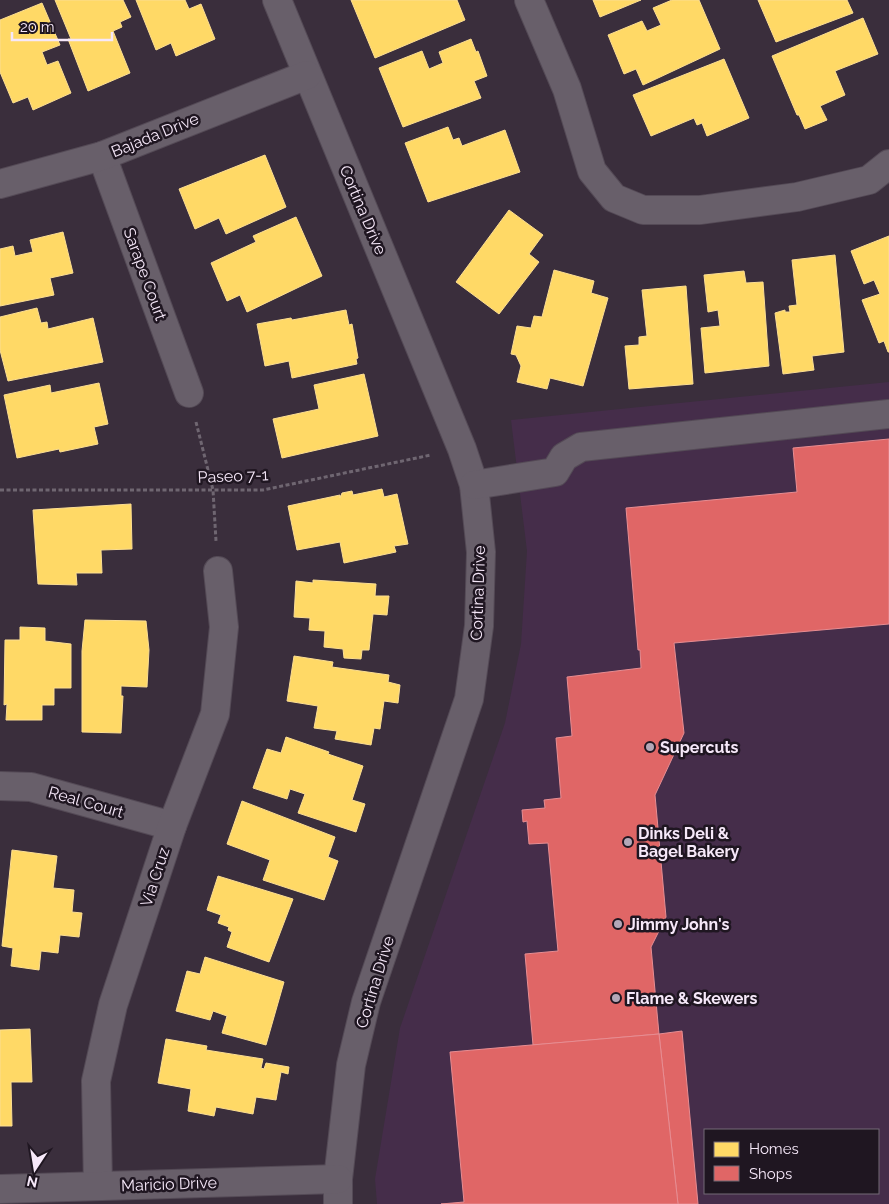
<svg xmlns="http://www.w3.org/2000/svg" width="889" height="1204" font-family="Raleway,sans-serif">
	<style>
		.built { fill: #452d4a; fill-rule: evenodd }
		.homes { fill: #ffd966; stroke: #fcde92 }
		.shops { fill: #e06666; stroke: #e78d92 }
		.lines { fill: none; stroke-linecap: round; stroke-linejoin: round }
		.minor-casing { stroke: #544a56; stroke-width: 30 }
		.path { stroke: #6f6671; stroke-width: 3; stroke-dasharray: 4 2.5; stroke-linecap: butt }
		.minor { stroke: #685f6a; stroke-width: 28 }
		.poi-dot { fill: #b4a7b7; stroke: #1f1621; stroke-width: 2 }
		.labels { text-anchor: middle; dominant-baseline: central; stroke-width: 5; stroke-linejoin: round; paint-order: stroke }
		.street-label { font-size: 16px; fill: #f6e8f9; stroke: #1f1621 }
		.poi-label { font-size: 16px; font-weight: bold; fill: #f6e8f9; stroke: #1f1621; text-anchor: start }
	</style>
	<rect width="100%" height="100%" fill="#3a2e3c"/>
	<!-- built -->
	<path class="built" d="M 889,382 L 889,1204 L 377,1204 L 375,1179 L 400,1028 L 505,723 L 521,644 L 527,551 L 511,420 ZM 705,1130 L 878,1130 L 878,1193 L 705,1193 Z"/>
	<!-- homes -->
	<g class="homes">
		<path d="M 55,0 L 123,0 L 131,17 L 120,22 L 122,27 L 113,31 L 130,73 L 88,91 L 68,39 L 71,39 Z"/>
		<path d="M 136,0 L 185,0 L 189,9 L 201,4 L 215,39 L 176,56 L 171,43 L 156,50 Z"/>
		<path d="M 351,0 L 457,0 L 465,20 L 375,58 Z"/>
		<path d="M 593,0 L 641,0 L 600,17 Z"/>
		<path d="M 672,0 L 699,0 L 720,49 L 643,85 L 636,69 L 624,74 L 608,35 L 642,21 L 647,31 L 661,25 L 653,8 Z"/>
		<path d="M 758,0 L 847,0 L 853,13 L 776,42 Z"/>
		<path d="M 42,3 L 60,45 L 42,52 L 47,65 L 58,61 L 71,93 L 33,110 L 28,97 L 13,103 L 0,72 L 0,20 Z"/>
		<path d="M 863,18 L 878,54 L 835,71 L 845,95 L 820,106 L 827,120 L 805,129 L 799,115 L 797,115 L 772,56 Z"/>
		<path d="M 471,39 L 476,52 L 478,51 L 487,76 L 474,81 L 481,98 L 403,127 L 379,68 L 422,51 L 429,69 L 443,63 L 439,52 Z"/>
		<path d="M 724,59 L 749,118 L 707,136 L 702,123 L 697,125 L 694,118 L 651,136 L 633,95 Z"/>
		<path d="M 448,127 L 453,140 L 459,138 L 462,146 L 505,130 L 520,172 L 428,202 L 405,143 Z"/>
		<path d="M 265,155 L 286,207 L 226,234 L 219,218 L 195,229 L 179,189 Z"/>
		<path d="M 509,210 L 543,235 L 529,254 L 539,262 L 499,314 L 456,282 Z"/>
		<path d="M 296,217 L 322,276 L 247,312 L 240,295 L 227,301 L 211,263 L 256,242 L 253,236 Z"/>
		<path d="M 63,232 L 73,273 L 50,278 L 54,295 L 0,306 L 0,249 L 13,246 L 15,256 L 33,252 L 30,240 Z"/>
		<path d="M 889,236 L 889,352 L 888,352 L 884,341 L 879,343 L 862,300 L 880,294 L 874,280 L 864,284 L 851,251 Z"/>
		<path d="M 835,255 L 844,352 L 812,356 L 814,370 L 783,374 L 775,313 L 785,310 L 785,312 L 790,312 L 789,306 L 797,305 L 792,260 Z"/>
		<path d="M 554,270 L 594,281 L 591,293 L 608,298 L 583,386 L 550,378 L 547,389 L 517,382 L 521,366 L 516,355 L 511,354 L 517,326 L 531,328 L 534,316 L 542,317 Z"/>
		<path d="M 744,271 L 746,283 L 763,282 L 769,366 L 705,373 L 701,328 L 720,326 L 718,310 L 708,312 L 704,275 Z"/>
		<path d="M 686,286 L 693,384 L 629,389 L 625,346 L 639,345 L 639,337 L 647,336 L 642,290 Z"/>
		<path d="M 37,308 L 41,323 L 47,322 L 48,329 L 93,318 L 103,362 L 8,381 L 0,350 L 0,317 Z"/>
		<path d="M 346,310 L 349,325 L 352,324 L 358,358 L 356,359 L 357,364 L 292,378 L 289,361 L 265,366 L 257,324 L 291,318 L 292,320 Z"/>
		<path d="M 364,374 L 378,436 L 282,458 L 273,419 L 319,409 L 314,385 Z"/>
		<path d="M 99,383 L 108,424 L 94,427 L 98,444 L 60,452 L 59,449 L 17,458 L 4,395 L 50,385 L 51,393 Z"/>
		<path d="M 382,489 L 384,497 L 397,494 L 408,544 L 394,546 L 396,552 L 344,563 L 340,542 L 297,550 L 288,506 L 340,495 L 340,498 L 342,493 L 352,491 L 353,495 Z"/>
		<path d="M 131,504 L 132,549 L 101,550 L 102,573 L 76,573 L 77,585 L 38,584 L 33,510 Z"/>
		<path d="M 313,580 L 376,584 L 375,596 L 389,596 L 387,615 L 373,614 L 369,650 L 362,650 L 361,659 L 344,658 L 343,649 L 324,647 L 325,631 L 309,630 L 310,618 L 294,617 L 296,581 L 313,583 Z"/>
		<path d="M 85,620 L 146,621 L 149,650 L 147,687 L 121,686 L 121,696 L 123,696 L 121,733 L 82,732 L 82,651 Z"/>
		<path d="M 20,627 L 45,628 L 45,641 L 71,644 L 71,688 L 54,688 L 54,705 L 42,705 L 42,720 L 6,720 L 7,704 L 4,705 L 5,640 L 20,640 Z"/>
		<path d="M 294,656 L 333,662 L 332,667 L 389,675 L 388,682 L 400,685 L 398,703 L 384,701 L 380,729 L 374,728 L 371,745 L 335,739 L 337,731 L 314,728 L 318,706 L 287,701 Z"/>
		<path d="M 286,737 L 329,752 L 328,754 L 363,766 L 352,800 L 365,804 L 356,832 L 298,813 L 305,794 L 290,789 L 287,799 L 253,788 L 267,749 L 281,753 Z"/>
		<path d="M 242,801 L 335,837 L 328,857 L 338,861 L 324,900 L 263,880 L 270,860 L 227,844 Z"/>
		<path d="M 12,850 L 57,856 L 53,888 L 74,890 L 72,912 L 82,913 L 79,937 L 60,935 L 58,953 L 41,951 L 39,970 L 11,966 L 13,948 L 2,946 Z"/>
		<path d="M 218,876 L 293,899 L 269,962 L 227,947 L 232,932 L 228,930 L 229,927 L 218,923 L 221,915 L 207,910 Z"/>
		<path d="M 205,957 L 284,982 L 266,1045 L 222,1033 L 227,1016 L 213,1011 L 210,1020 L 176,1011 L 187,971 L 200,974 Z"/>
		<path d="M 30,1029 L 32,1082 L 11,1082 L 12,1126 L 0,1126 L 0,1030 Z"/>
		<path d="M 166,1039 L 207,1046 L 206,1050 L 263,1059 L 261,1068 L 264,1069 L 266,1063 L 289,1067 L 288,1074 L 281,1072 L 276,1100 L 256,1097 L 253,1114 L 216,1107 L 214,1116 L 188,1111 L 191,1089 L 158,1083 Z"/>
	</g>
	<!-- shops -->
	<g class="shops">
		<path d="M 889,439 L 889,624 L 674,643 L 684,733 L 655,795 L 666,917 L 651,947 L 659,1034 L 533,1045 L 525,954 L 558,951 L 548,843 L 529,844 L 527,821 L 523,822 L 522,810 L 545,808 L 544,800 L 561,798 L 556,738 L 572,736 L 567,677 L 641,668 L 640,650 L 638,650 L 626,508 L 797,492 L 793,448 Z"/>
		<path d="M 682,1031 L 698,1204 L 678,1204 L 659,1034 Z"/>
		<path d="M 659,1034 L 678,1204 L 441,1204 L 464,1202 L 450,1052 Z"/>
	</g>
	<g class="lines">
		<!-- minor casing -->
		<g class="minor-casing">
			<g id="minor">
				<path d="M 277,0 L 462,449 L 474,485 L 481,552 L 479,626 L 469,699 L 366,1002 L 351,1065 L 338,1179 L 338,1204"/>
				<path d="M 529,0 L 567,89 L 592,171 L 614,198 L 643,210 L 700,210 L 797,197 L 869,180 L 889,164"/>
				<path d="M 102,156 L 189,393"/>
				<path d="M 0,184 L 102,156 L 307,75"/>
				<path d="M 474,485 L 555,472 L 564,457 L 581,447 L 889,414"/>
				<path d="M 0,786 L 31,787 L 172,826"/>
				<path d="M 98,1186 L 96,1081 L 113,1005 L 172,826 L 215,714 L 224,627 L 218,571"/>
				<path d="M 0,1189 L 338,1179"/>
			</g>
		</g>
		<!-- path -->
		<g class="path">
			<path d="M 196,422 L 213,490 L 216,541"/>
			<path d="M 0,490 L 263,490 L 431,455"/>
		</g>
		<!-- minor -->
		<use href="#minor" class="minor"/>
	</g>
	<!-- markers -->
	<g class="poi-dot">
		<circle cx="650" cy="747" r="5"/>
		<circle cx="628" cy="842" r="5"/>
		<circle cx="618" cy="924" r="5"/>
		<circle cx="616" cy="998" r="5"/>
	</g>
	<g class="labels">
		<!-- street labels -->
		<g class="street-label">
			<text transform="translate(155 135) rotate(-22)">Bajada Drive</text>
			<text transform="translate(363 210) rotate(67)">Cortina Drive</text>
			<text transform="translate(145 274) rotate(70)">Sarape Court</text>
			<text transform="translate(233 476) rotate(-2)">Paseo 7-1</text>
			<text transform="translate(478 593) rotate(-88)">Cortina Drive</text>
			<text transform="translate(86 802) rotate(16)">Real Court</text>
			<text transform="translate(155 877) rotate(-72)">Via Cruz</text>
			<text transform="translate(375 982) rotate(-73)">Cortina Drive</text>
			<text transform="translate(169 1184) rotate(-2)">Maricio Drive</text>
		</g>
		<!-- poi labels -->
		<g class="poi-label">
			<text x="660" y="747">Supercuts</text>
			<text x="638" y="833">Dinks Deli &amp;<tspan x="638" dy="18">Bagel Bakery</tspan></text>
			<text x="628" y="924">Jimmy John's</text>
			<text x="626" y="998">Flame &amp; Skewers</text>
		</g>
	</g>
	<!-- legend -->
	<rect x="704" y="1129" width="175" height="65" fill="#1f1621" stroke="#756a77"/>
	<rect x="714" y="1142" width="25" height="15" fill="#ffd966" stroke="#756a77"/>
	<text x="749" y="1154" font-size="15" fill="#f6e8f9">Homes</text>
	<rect x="714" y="1166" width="25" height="15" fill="#e06666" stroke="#756a77"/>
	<text x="749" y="1179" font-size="15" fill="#f6e8f9">Shops</text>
	<!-- north arrow -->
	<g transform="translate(35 1169) rotate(192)" stroke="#1f1621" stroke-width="4" paint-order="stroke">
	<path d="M0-4L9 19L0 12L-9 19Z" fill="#f6e8f9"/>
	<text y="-8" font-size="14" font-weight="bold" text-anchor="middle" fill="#f6e8f9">N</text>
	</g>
	<!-- scale -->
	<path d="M12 32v8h100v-8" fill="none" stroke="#f6e8f9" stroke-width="2.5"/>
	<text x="20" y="32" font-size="15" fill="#f6e8f9" stroke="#1f1621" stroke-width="4" paint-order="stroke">20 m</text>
</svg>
